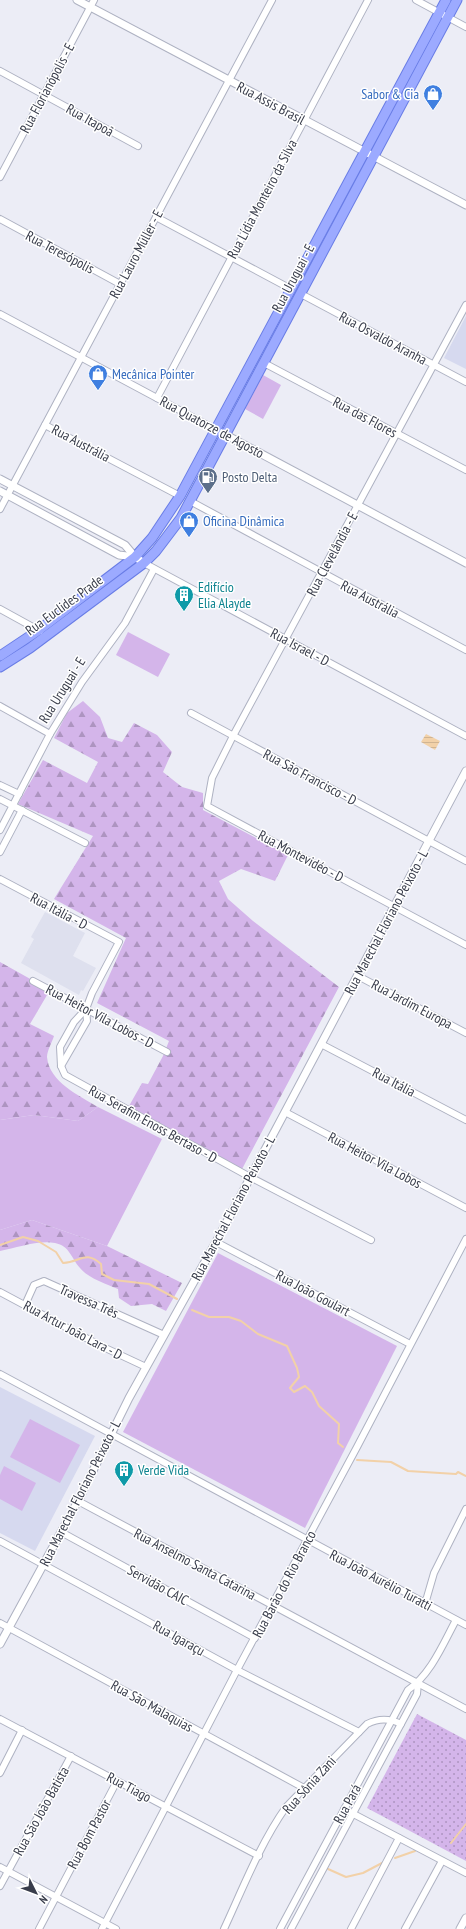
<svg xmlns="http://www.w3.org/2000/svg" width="466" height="1929" font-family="'PT Sans Narrow',sans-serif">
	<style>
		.residential { fill: #dee0ee }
		.education { fill: #d6d9ef }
		.grass { fill: #d4b5ea }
		.forest { fill: url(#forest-firs) }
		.park { fill: url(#park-dots) }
		.water { fill: url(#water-rules) }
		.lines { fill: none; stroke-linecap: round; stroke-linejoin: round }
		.stream { stroke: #f2d1a8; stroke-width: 2 }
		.minor-casing { stroke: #aeb2c2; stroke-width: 8 }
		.tertiary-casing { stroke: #aeb2c2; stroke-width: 9 }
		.primary-casing { stroke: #697de6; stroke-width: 11 }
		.minor { stroke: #fff; stroke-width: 6 }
		.tertiary { stroke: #fff; stroke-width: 7 }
		.primary { stroke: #9caaff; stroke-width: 9 }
		.labels { text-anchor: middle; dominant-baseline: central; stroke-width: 3; stroke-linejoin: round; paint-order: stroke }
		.street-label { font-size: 14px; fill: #393d4b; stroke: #fff }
		.shop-label { font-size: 14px; fill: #366cbe; stroke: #fff; text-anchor: start }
		.service-label { font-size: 14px; fill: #4e5e75; stroke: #fff; text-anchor: start }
		.culture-label { font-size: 14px; fill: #0d838f; stroke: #fff; text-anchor: start }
	</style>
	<defs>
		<pattern id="forest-firs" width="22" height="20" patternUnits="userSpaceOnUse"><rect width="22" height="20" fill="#d4b5ea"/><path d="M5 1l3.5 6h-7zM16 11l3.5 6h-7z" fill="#ad94c0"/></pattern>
		<pattern id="park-dots" width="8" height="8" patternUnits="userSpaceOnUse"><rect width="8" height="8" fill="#d4b5ea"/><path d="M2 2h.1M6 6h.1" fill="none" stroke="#ad94c0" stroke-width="1.8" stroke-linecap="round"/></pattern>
		<pattern id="water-rules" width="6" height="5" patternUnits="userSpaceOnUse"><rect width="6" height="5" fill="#f2d1a8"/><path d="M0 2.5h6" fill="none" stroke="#d0b492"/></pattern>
	</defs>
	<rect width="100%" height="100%" fill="#ecedf6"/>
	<!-- residential -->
	<path class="residential" d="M 45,912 L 85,933 L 73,956 L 96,968 L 83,991 L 81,990 L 79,995 L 21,963 L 34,939 L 31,937 Z"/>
	<!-- education -->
	<g class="education">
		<path d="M 466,316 L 466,369 L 444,358 Z"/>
		<path d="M 0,1387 L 95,1436 L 35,1551 L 0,1533 Z"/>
	</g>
	<!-- grass -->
	<g class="grass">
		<path d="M 263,375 L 281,385 L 263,419 L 245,409 Z"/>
		<path d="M 128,632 L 170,654 L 158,677 L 116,655 Z"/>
		<path d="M 98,1107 L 162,1139 L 107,1246 L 32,1220 L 0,1230 L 0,1120 L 34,1115 L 78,1121 Z"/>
		<path d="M 218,1253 L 397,1346 L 305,1528 L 123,1432 Z"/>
		<path d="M 30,1419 L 80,1445 L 60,1483 L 10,1457 Z"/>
		<path d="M 4,1466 L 36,1483 L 22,1511 L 0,1499 L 0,1475 Z"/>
	</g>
	<!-- forest -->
	<g class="forest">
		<path d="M 83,701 L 100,717 L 108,738 L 122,742 L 134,723 L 157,735 L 172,752 L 163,772 L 182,787 L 203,793 L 203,810 L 288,855 L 275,881 L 241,869 L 219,881 L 228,899 L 253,921 L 339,987 L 242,1169 L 129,1106 L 142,1083 L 148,1084 L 163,1056 L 169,1041 L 97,1003 L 126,938 L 54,899 L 93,836 L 18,804 L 43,760 L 87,783 L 98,762 L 54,738 L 67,713 Z"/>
		<path d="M 0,962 L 50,990 L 30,1024 L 54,1036 C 52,1042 47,1051 47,1057 C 49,1082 80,1096 98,1107 L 78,1121 L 34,1115 L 0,1120 Z"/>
		<path d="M 32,1220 L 107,1246 L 182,1283 L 166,1311 L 152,1304 L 131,1306 L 119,1298 L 118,1289 C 106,1284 88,1278 80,1268 C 71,1258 70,1246 55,1243 C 37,1240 17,1248 0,1251 L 0,1230 Z"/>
	</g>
	<!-- park -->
	<path class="park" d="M 417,1714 L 466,1740 L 466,1861 L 367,1808 Z"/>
	<!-- water -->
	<path class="water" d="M 426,734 L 440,741 L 435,750 L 421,742 Z"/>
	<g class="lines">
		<!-- stream -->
		<g class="stream">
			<path d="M 0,1245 L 23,1237 L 38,1241 L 56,1252 L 63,1263 C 81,1262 85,1250 101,1264 L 102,1274 L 114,1280 L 149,1284 L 177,1299"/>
			<path d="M 192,1310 L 209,1317 L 229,1317 L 241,1321 L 258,1334 L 287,1346 L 297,1368 L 299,1377 L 290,1388 L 294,1392 L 305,1386 L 312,1392 L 319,1406 L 339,1424 L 338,1443 L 343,1447"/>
			<path d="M 357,1460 L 391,1462 L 408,1471 L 456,1474 L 458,1472 L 466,1476"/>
			<path d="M 451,1843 L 466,1824"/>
			<path d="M 395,1858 L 415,1851"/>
			<path d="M 328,1869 L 346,1877 L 363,1873 L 382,1863"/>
		</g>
		<!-- minor casing -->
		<g class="minor-casing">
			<g id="minor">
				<path d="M 416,0 L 466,27"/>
				<path d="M 0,71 L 138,146"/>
				<path d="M 0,177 L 94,0"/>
				<path d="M 156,217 L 291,289"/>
				<path d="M 0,219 L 120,284"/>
				<path d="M 301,294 L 466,382"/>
				<path d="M 466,305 L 233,736 L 212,778 L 207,806 L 466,945"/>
				<path d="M 0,314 L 226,435"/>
				<path d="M 264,363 L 466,470"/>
				<path d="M 157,398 L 368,0"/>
				<path d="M 45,425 L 180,496"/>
				<path d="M 190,501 L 466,650"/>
				<path d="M 0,509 L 272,0"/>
				<path d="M 144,563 L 466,736"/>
				<path d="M 0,609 L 40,631"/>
				<path d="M 0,706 L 50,734"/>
				<path d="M 191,713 L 466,861"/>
				<path d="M 0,785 L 19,794"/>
				<path d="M 0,799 L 85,843"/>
				<path d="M 0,830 L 50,734 L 82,682 L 125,623 L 154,569"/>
				<path d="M 0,852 L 22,810"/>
				<path d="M 0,879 L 119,942 L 92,993 L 86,1009 L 74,1022 L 60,1047 L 61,1066 L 65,1075 L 250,1177 L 371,1240"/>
				<path d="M 358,976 L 466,1033"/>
				<path d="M 33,981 L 167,1052"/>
				<path d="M 321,1044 L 466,1120"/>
				<path d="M 61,1066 L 87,1021 L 86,1009"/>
				<path d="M 285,1112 L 466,1208"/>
				<path d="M 216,1242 L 410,1344"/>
				<path d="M 0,1292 L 101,1346 L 146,1367"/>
				<path d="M 25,1305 L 34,1285 L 44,1281 L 164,1335"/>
				<path d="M 0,1374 L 466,1625"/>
				<path d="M 78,1501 L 466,1709"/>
				<path d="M 61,1532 L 255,1638"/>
				<path d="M 0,1541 L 237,1670 L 359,1732"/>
				<path d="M 425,1604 L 434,1573 L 466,1509"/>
				<path d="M 0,1623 L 304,1788"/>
				<path d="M 0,1719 L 259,1856"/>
				<path d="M 0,1773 L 22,1730"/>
				<path d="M 344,1809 L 466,1873"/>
				<path d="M 0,1867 L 116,1929"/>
				<path d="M 0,1886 L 71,1756"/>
				<path d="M 39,1929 L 117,1781"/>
				<path d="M 102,1929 L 237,1670 L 357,1447 L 466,1239"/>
				<path d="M 224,1929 C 243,1888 260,1844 286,1807 L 367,1724 C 379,1718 389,1718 401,1724"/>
				<path d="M 280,1929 L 408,1690 C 431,1674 443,1644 456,1620"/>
				<path d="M 291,1929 L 417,1694 L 418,1683"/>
				<path d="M 351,1929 L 399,1838"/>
				<path d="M 405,1929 L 442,1861"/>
			</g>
		</g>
		<!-- tertiary casing -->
		<g class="tertiary-casing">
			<g id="tertiary">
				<path d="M 77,0 L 466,205"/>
				<path d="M 226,435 L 466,563"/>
				<path d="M 0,479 L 125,545 L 135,557 L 144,563"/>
				<path d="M 0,491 L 119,555 L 135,557"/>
				<path d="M 0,1644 L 78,1501 L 129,1398 L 216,1242 L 466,771"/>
				<path d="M 460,1929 L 466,1918"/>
			</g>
		</g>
		<!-- primary casing -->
		<g class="primary-casing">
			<g id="primary">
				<path d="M 0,656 L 39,630 L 135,557 L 152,538 L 180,496 L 446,0"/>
				<path d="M 0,667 L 30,648 L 144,563 L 156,551 L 181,518 L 457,0"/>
			</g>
		</g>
		<!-- minor -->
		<use href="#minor" class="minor"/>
		<!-- tertiary -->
		<use href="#tertiary" class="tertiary"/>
		<!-- primary -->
		<use href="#primary" class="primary"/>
	</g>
	<!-- icons -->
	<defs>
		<g id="shop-pin" transform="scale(1)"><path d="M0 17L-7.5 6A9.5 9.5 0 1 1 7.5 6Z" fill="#3f7fe0" stroke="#fff"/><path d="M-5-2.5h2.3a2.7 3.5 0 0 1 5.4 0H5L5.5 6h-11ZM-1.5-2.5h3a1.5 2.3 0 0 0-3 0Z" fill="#fff"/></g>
		<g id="fuel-pin" transform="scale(1)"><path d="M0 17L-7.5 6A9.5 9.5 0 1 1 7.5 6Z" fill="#5c6f8a" stroke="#fff"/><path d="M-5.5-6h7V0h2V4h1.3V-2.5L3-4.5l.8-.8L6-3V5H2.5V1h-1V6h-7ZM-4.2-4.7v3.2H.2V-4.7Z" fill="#fff"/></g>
		<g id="building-pin" transform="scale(1)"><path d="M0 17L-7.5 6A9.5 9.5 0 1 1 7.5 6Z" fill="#0f9aa8" stroke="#fff"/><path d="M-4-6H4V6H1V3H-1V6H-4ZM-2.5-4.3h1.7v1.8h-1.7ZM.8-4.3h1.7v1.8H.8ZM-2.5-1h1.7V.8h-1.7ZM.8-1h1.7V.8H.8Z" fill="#fff"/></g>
	</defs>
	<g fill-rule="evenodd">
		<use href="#shop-pin" x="433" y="94"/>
		<use href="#shop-pin" x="98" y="374"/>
		<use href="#fuel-pin" x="208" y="477"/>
		<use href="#shop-pin" x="189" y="521"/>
		<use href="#building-pin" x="184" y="595"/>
		<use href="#building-pin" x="124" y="1470"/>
	</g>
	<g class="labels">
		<!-- street labels -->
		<g class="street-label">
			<text transform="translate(47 88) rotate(-62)">Rua Florianópolis - E</text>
			<text transform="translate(271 103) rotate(28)">Rua Assis Brasil</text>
			<text transform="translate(90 120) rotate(29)">Rua Itapoã</text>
			<text transform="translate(262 199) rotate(-62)">Rua Lídia Monteiro da Silva</text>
			<text transform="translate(60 252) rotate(28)">Rua Teresópolis</text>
			<text transform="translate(136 254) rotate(-62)">Rua Lauro Müller - E</text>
			<text transform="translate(293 278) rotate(-62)">Rua Uruguai - E</text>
			<text transform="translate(383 338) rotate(28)">Rua Osvaldo Aranha</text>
			<text transform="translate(365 417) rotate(28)">Rua das Flores</text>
			<text transform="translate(212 427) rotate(28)">Rua Quatorze de Agosto</text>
			<text transform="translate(81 443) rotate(28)">Rua Austrália</text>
			<text transform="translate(332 554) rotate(-62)">Rua Clevelândia - E</text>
			<text transform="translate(370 599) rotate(28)">Rua Austrália</text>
			<text transform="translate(64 605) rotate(-36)">Rua Euclides Prade</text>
			<text transform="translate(300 647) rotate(28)">Rua Israel - D</text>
			<text transform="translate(62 690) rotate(-58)">Rua Uruguai - E</text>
			<text transform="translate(310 777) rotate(28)">Rua São Francisco - D</text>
			<text transform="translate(301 856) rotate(28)">Rua Montevidéo - D</text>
			<text transform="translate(59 911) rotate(28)">Rua Itália - D</text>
			<text transform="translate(386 922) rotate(-62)">Rua Marechal Floriano Peixoto - L</text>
			<text transform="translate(412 1004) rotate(28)">Rua Jardim Europa</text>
			<text transform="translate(100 1016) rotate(28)">Rua Heitor Vila Lobos - D</text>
			<text transform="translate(394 1082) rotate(28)">Rua Itália</text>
			<text transform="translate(153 1124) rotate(29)">Rua Serafim Enoss Bertaso - D</text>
			<text transform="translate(375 1160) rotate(28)">Rua Heitor Vila Lobos</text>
			<text transform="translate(233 1208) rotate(-62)">Rua Marechal Floriano Peixoto - L</text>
			<text transform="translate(313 1293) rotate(28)">Rua João Goulart</text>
			<text transform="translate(89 1301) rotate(24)">Travessa Três</text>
			<text transform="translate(73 1330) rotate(28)">Rua Artur João Lara - D</text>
			<text transform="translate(80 1493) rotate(-63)">Rua Marechal Floriano Peixoto - L</text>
			<text transform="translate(195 1564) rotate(28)">Rua Anselmo Santa Catarina</text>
			<text transform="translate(381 1580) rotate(28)">Rua João Aurélio Turatti</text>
			<text transform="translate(284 1584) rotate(-62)">Rua Barão do Rio Branco</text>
			<text transform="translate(158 1585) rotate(29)">Servidão CAIC</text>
			<text transform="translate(179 1638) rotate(29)">Rua Igaraçu</text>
			<text transform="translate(152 1706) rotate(29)">Rua São Malaquias</text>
			<text transform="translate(309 1785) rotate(-48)">Rua Sônia Zani</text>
			<text transform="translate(129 1787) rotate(28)">Rua Tiago</text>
			<text transform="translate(347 1804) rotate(-62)">Rua Pará</text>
			<text transform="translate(41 1811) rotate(-61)">Rua São João Batista</text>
			<text transform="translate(89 1834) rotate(-62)">Rua Bom Pastor</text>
		</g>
		<!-- shop labels -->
		<g class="shop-label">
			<text x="419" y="94" text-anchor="end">Sabor &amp; Cia</text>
			<text x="112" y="374">Mecânica Pointer</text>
			<text x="203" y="521">Oficina Dinâmica</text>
		</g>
		<!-- service labels -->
		<g class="service-label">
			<text x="222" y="477">Posto Delta</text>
		</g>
		<!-- culture labels -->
		<g class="culture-label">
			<text x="198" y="587">Edifício<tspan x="198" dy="16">Elia Alayde</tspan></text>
			<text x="138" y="1470">Verde Vida</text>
		</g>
	</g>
	<!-- north arrow -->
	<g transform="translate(36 1893) rotate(132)" stroke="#ffffff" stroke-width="3" paint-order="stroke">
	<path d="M0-3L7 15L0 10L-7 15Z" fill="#393d4b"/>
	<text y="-6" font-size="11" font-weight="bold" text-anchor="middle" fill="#393d4b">N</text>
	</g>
</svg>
